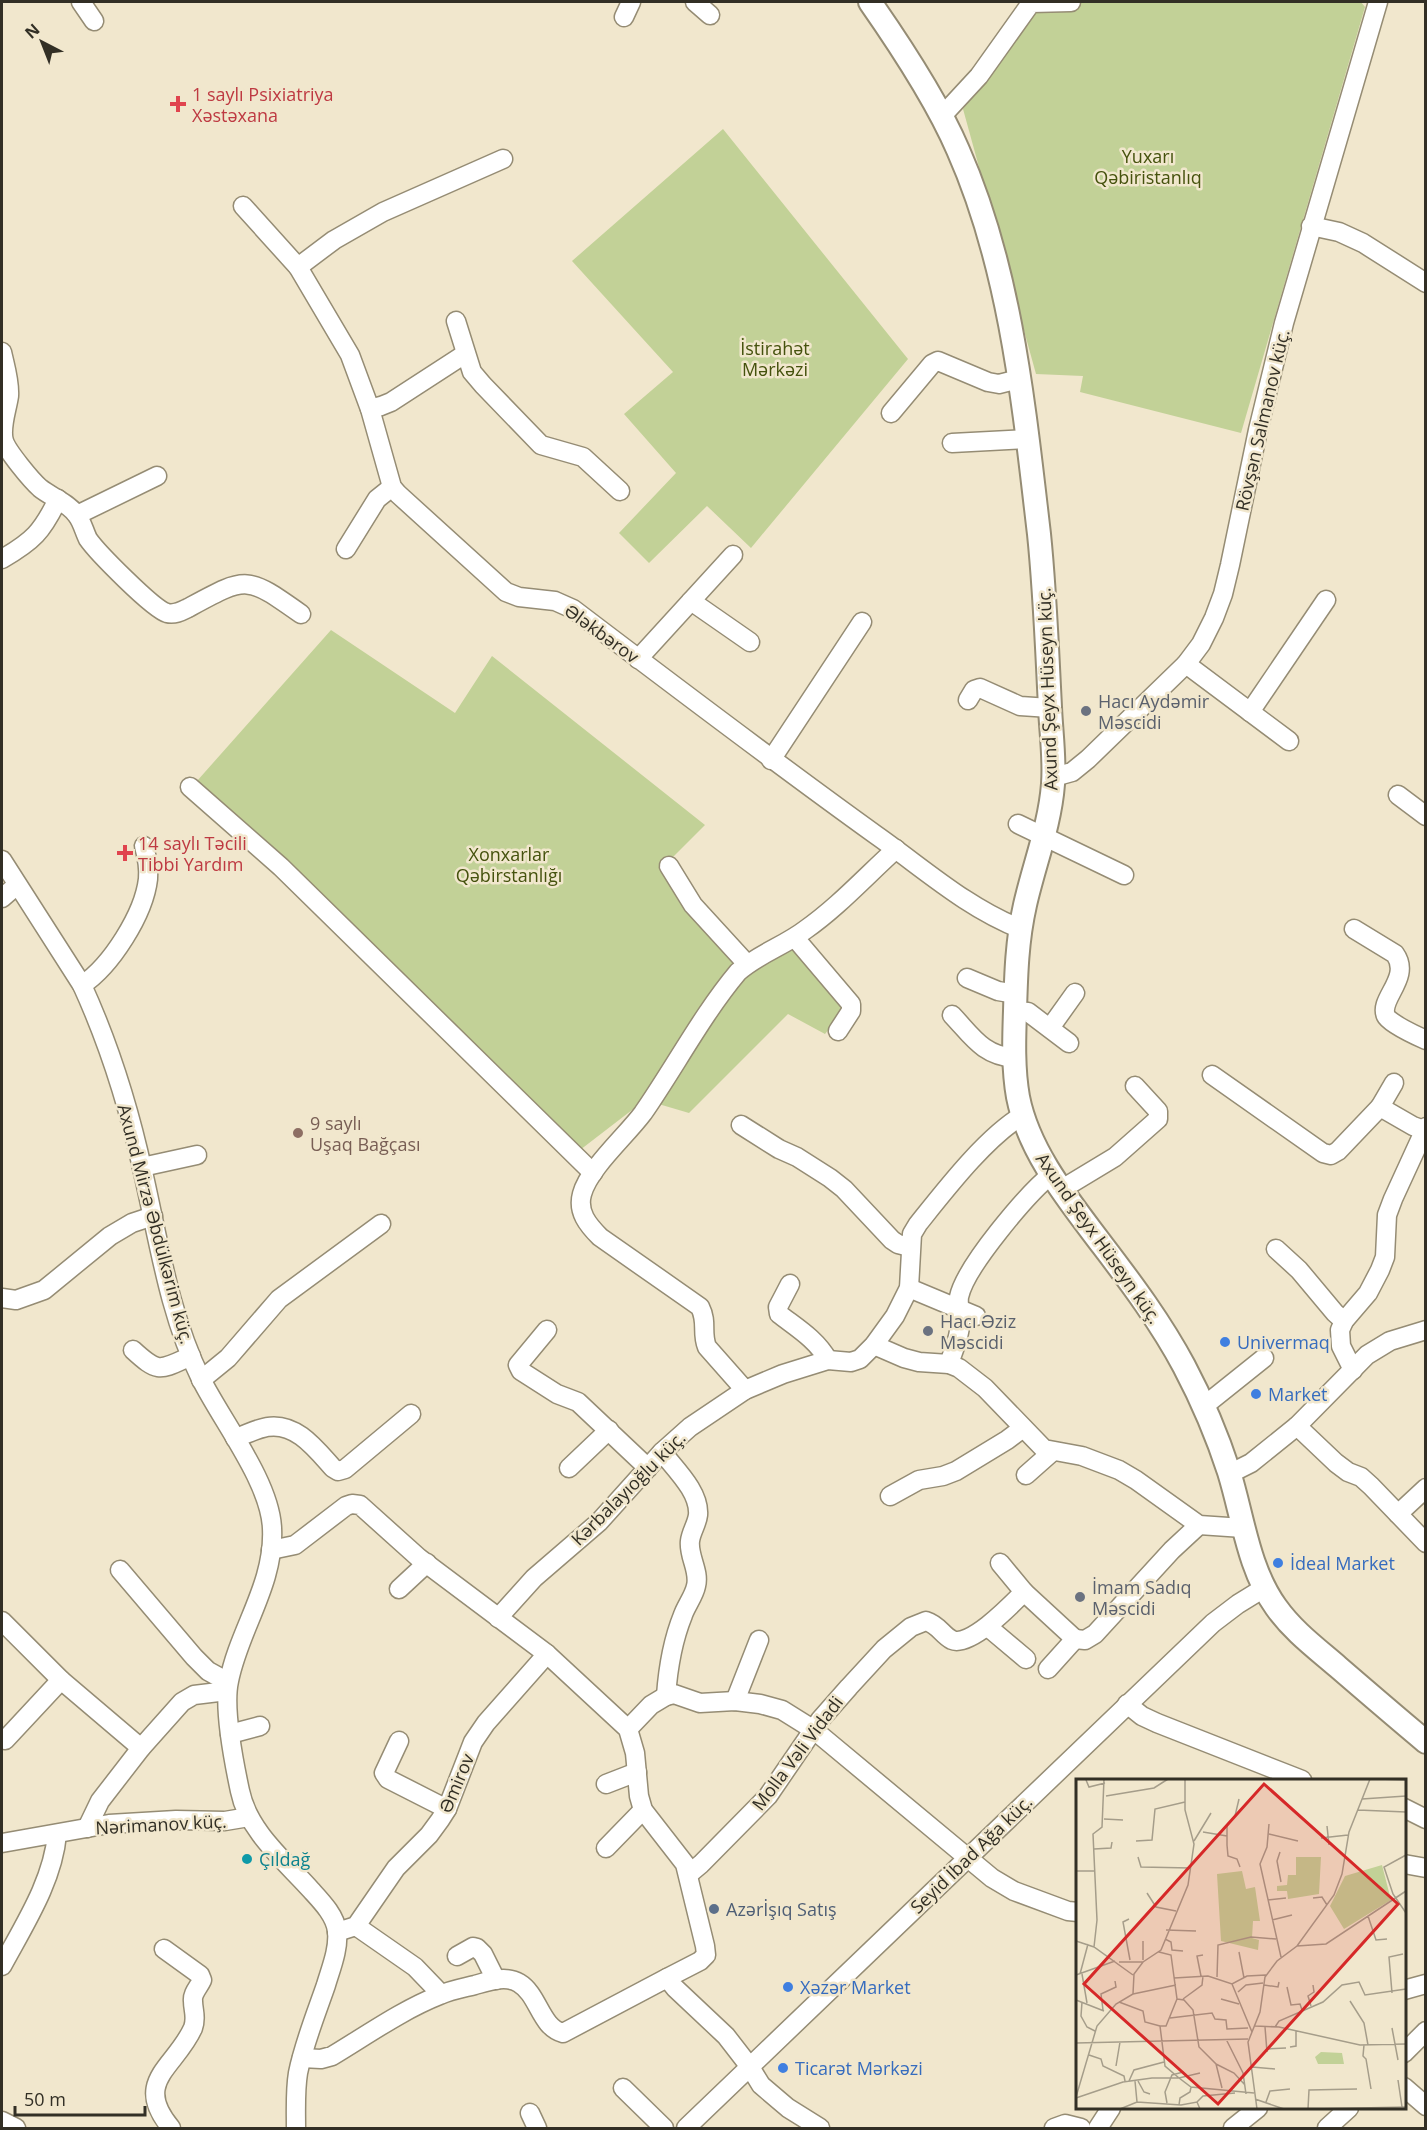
<svg xmlns="http://www.w3.org/2000/svg" width="1427" height="2130" font-family="'Open Sans',sans-serif">
	<style>
		.green { fill: #c2d197 }
		.lines { fill: none; stroke-linecap: round; stroke-linejoin: round }
		.minor-casing { stroke: #958c74; stroke-width: 21 }
		.major-casing { stroke: #958c74; stroke-width: 26 }
		.minor { stroke: #fff; stroke-width: 18 }
		.major { stroke: #fff; stroke-width: 22 }
		.health-dot { fill: #e0444e; stroke: #f1e7cd; stroke-width: 2 }
		.worship-dot { fill: #6b7280; stroke: #f1e7cd; stroke-width: 2 }
		.education-dot { fill: #8d6e63; stroke: #f1e7cd; stroke-width: 2 }
		.shop-dot { fill: #3f7fe0; stroke: #f1e7cd; stroke-width: 2 }
		.culture-dot { fill: #0f9aa8; stroke: #f1e7cd; stroke-width: 2 }
		.service-dot { fill: #5c6f8a; stroke: #f1e7cd; stroke-width: 2 }
		.labels { text-anchor: middle; dominant-baseline: central; stroke-width: 5; stroke-linejoin: round; paint-order: stroke }
		.health-label { font-size: 18px; fill: #be3a42; stroke: #f1e7cd; text-anchor: start }
		.park-label { font-size: 18px; fill: #45520d; stroke: #f1e7cd }
		.street-label { font-size: 18px; fill: #322f25; stroke: #f1e7cd }
		.worship-label { font-size: 18px; fill: #5b616d; stroke: #f1e7cd; text-anchor: start }
		.education-label { font-size: 18px; fill: #785e54; stroke: #f1e7cd; text-anchor: start }
		.shop-label { font-size: 18px; fill: #366cbe; stroke: #f1e7cd; text-anchor: start }
		.culture-label { font-size: 18px; fill: #0d838f; stroke: #f1e7cd; text-anchor: start }
		.service-label { font-size: 18px; fill: #4e5e75; stroke: #f1e7cd; text-anchor: start }
		.inset-road { fill: none; stroke: #a59d8a; stroke-width: 1.5 }
		.view { fill: #d62828; fill-opacity: 0.15; stroke: #d62828; stroke-width: 3 }
		.inset-edge { fill: none; stroke: #322f25; stroke-width: 3 }
	</style>
	<rect width="100%" height="100%" fill="#f1e7cd"/>
	<!-- green -->
	<g class="green">
		<path d="M 1043,2 L 1361,2 L 1365,7 L 1241,433 L 1080,392 L 1083,376 L 1036,374 L 963,109 Z"/>
		<path d="M 723,129 L 908,359 L 751,548 L 707,506 L 649,563 L 619,533 L 676,473 L 624,414 L 673,372 L 572,261 Z"/>
		<path d="M 331,630 L 455,713 L 492,656 L 705,825 L 662,868 L 746,971 L 798,947 L 846,1007 L 825,1034 L 788,1014 L 689,1113 L 645,1100 L 580,1150 L 280,853 L 197,781 Z"/>
	</g>
	<g class="lines">
		<!-- minor casing -->
		<g class="minor-casing">
			<g id="minor">
				<path d="M 81,2 L 94,21"/>
				<path d="M 695,2 L 710,15"/>
				<path d="M 624,17 L 631,2"/>
				<path d="M 942,116 L 979,76 L 1031,3 L 1071,2"/>
				<path d="M 243,206 L 298,267 L 350,355 L 370,409 L 392,487 L 398,494 L 506,592 L 519,597 L 555,601 L 573,609 C 673,685 773,761 876,835 C 923,868 967,908 1021,929"/>
				<path d="M 1311,226 L 1339,232 L 1363,243 L 1426,283"/>
				<path d="M 298,267 L 334,240 L 383,212 L 503,159"/>
				<path d="M 456,321 L 472,372 L 483,385 L 541,445 L 583,457 L 620,491"/>
				<path d="M 2,352 C 5,366 10,381 9,396 C 7,410 0,428 4,441 C 7,451 31,480 40,488 C 51,497 67,502 76,514 C 82,521 84,531 88,539 C 97,552 153,609 167,613 C 175,615 182,611 188,608 C 247,576 246,575 301,614"/>
				<path d="M 370,409 L 381,406 L 391,402 L 465,354"/>
				<path d="M 891,413 L 932,364 L 938,361 L 988,382 L 999,384 L 1019,379"/>
				<path d="M 952,443 L 1027,439"/>
				<path d="M 77,515 L 157,476"/>
				<path d="M 346,549 L 377,499 L 392,487"/>
				<path d="M 2,559 C 33,541 42,532 58,499"/>
				<path d="M 691,601 L 750,642"/>
				<path d="M 638,659 L 733,555"/>
				<path d="M 1186,664 L 1289,741"/>
				<path d="M 968,700 L 974,690 L 980,688 L 1020,706 L 1050,708"/>
				<path d="M 1250,712 L 1326,600"/>
				<path d="M 771,760 L 862,622"/>
				<path d="M 1054,777 L 1072,772 L 1088,759 L 1186,664 L 1201,644 L 1214,618 L 1223,594 L 1230,565 L 1258,430 L 1284,323 L 1378,2"/>
				<path d="M 190,787 L 281,867 L 593,1173"/>
				<path d="M 1398,795 L 1426,816"/>
				<path d="M 1018,824 L 1124,875"/>
				<path d="M 2,860 L 82,985 C 109,1044 129,1108 143,1172 C 159,1242 169,1314 201,1379 C 222,1421 270,1482 272,1528 C 275,1584 239,1629 229,1681 C 223,1708 234,1763 240,1791 C 248,1831 285,1861 311,1890 C 321,1901 335,1915 337,1931 C 339,1949 331,1968 326,1985 C 316,2014 304,2043 298,2073 C 295,2091 296,2110 296,2128"/>
				<path d="M 669,866 L 693,905 L 747,964"/>
				<path d="M 2,898 L 17,885"/>
				<path d="M 1354,929 L 1395,954 C 1412,978 1378,999 1386,1016 C 1389,1023 1417,1036 1426,1040"/>
				<path d="M 795,938 L 851,1004 L 851,1011 L 838,1031"/>
				<path d="M 967,978 L 998,991 L 1016,994"/>
				<path d="M 82,985 C 111,966 144,914 148,879 C 149,868 147,857 144,846"/>
				<path d="M 1015,1011 L 1028,1012 L 1069,1043"/>
				<path d="M 952,1015 C 972,1036 983,1056 1015,1058"/>
				<path d="M 1050,1028 L 1075,993"/>
				<path d="M 1212,1075 L 1323,1153 L 1331,1155 L 1338,1151 L 1380,1107 L 1413,1126 L 1424,1130"/>
				<path d="M 1380,1107 L 1394,1083"/>
				<path d="M 741,1125 L 779,1149 L 797,1157 L 830,1178 L 844,1189 L 892,1240 L 898,1244 L 910,1247"/>
				<path d="M 142,1167 L 197,1155"/>
				<path d="M 1062,1189 L 1115,1157 L 1158,1119 L 1158,1111 L 1135,1086"/>
				<path d="M 1276,1249 L 1299,1270 L 1335,1313 L 1344,1321"/>
				<path d="M 790,1284 L 778,1307 L 779,1314 C 797,1328 816,1339 828,1360"/>
				<path d="M 909,1288 L 976,1316"/>
				<path d="M 2,1298 L 16,1300 L 44,1290 L 110,1236 L 132,1223 L 153,1216"/>
				<path d="M 547,1330 L 518,1365 L 521,1371 L 557,1394 L 578,1402 L 648,1468"/>
				<path d="M 874,1345 L 904,1358 L 919,1362 L 949,1364 L 959,1368 L 985,1388 L 1044,1449 L 1082,1456 L 1119,1470 L 1136,1480 L 1199,1525 L 1243,1528"/>
				<path d="M 133,1350 C 159,1374 160,1370 191,1356"/>
				<path d="M 949,1364 C 953,1351 961,1335 960,1320 C 960,1312 958,1305 959,1297 C 965,1267 1028,1193 1052,1174"/>
				<path d="M 1353,1370 L 1341,1346 L 1340,1330 L 1344,1321 L 1368,1293 L 1380,1270 L 1385,1257 L 1387,1215 L 1393,1199 L 1426,1127"/>
				<path d="M 201,1380 L 228,1358 L 279,1299 L 381,1224"/>
				<path d="M 745,1390 L 707,1347 C 701,1332 708,1323 700,1307 L 600,1237 C 588,1225 577,1212 582,1194 C 589,1168 626,1136 643,1113 C 675,1067 702,1015 738,972 C 758,954 784,946 805,930 C 838,907 866,876 896,849"/>
				<path d="M 1204,1406 L 1264,1358"/>
				<path d="M 1297,1426 L 1336,1463 L 1348,1472 L 1361,1477 L 1371,1486 L 1426,1543"/>
				<path d="M 235,1438 C 245,1435 256,1429 267,1427 C 296,1422 316,1449 333,1468 L 338,1471 L 345,1469 L 411,1414"/>
				<path d="M 662,1452 C 675,1469 700,1492 698,1515 C 697,1524 691,1532 690,1541 C 688,1556 700,1571 696,1586 C 694,1596 686,1606 683,1615 C 672,1642 668,1668 666,1696"/>
				<path d="M 569,1468 L 609,1430"/>
				<path d="M 1229,1474 L 1251,1463 L 1297,1426 L 1367,1355 L 1390,1341 L 1426,1330"/>
				<path d="M 1026,1475 L 1052,1452"/>
				<path d="M 890,1496 L 919,1480 L 943,1476 L 956,1471 L 1007,1440 L 1023,1428"/>
				<path d="M 1398,1514 L 1426,1488"/>
				<path d="M 271,1550 L 295,1545 L 346,1506 L 352,1504 L 360,1505 L 419,1558 L 547,1654 L 628,1729 L 635,1753 L 639,1796 L 643,1810 L 685,1864 L 705,1946 L 706,1955 L 700,1961 L 667,1978 L 675,1988 L 726,2036 L 750,2067 L 761,2085 L 788,2108 L 820,2128"/>
				<path d="M 1000,1563 L 1024,1592"/>
				<path d="M 120,1570 L 194,1657 L 208,1671 L 228,1682"/>
				<path d="M 399,1589 L 427,1563"/>
				<path d="M 498,1618 L 534,1578 L 599,1522 L 662,1452 L 690,1427 L 745,1390 L 783,1374 L 828,1360 L 851,1362 L 860,1359 L 874,1345 L 895,1316 L 909,1288 L 912,1234 L 918,1224 C 946,1189 986,1137 1023,1115"/>
				<path d="M 2,1621 L 61,1680 L 141,1748"/>
				<path d="M 988,1627 L 1026,1659"/>
				<path d="M 1075,1639 L 1085,1640 L 1095,1634 L 1172,1550 L 1199,1525"/>
				<path d="M 1048,1669 L 1075,1639"/>
				<path d="M 735,1701 L 759,1640"/>
				<path d="M 1127,1704 L 1142,1716 L 1157,1723 L 1302,1780"/>
				<path d="M 628,1729 L 651,1705 L 666,1696 L 674,1694 L 700,1703 L 735,1701 L 760,1704 L 782,1710 L 814,1730 L 992,1878 L 1014,1891 L 1068,1911 L 1078,1912"/>
				<path d="M 230,1734 L 260,1726"/>
				<path d="M 5,1740 L 61,1680"/>
				<path d="M 399,1741 L 384,1773 L 388,1779 L 447,1809"/>
				<path d="M 606,1784 L 637,1772"/>
				<path d="M 1404,1808 L 1426,1819"/>
				<path d="M 87,1828 L 100,1801 L 141,1748 L 182,1702 L 194,1695 L 227,1691"/>
				<path d="M 2,1843 L 109,1824 L 176,1820 L 225,1821 L 249,1817"/>
				<path d="M 606,1848 L 643,1810"/>
				<path d="M 1404,1864 L 1426,1868"/>
				<path d="M 689,1874 L 701,1864 L 768,1796 L 820,1720 L 849,1687 L 884,1649 L 911,1627 L 926,1621 C 939,1625 942,1635 952,1640 C 970,1648 1012,1604 1024,1592 L 1075,1639"/>
				<path d="M 356,1926 L 415,1967 L 441,1994"/>
				<path d="M 337,1932 L 356,1926 L 396,1868 L 429,1835 L 440,1820 L 447,1809 L 473,1742 L 486,1723 L 547,1654"/>
				<path d="M 164,1949 L 200,1975 L 202,1980 C 199,1987 192,1993 193,2001 C 193,2011 197,2017 193,2028 C 175,2068 132,2081 171,2128"/>
				<path d="M 457,1956 L 473,1947 L 477,1948 L 483,1954 L 496,1980"/>
				<path d="M 2,1966 C 24,1925 53,1881 57,1834"/>
				<path d="M 1404,1990 L 1426,1984"/>
				<path d="M 1404,2053 L 1426,2031"/>
				<path d="M 302,2058 L 321,2059 L 332,2056 C 367,2035 402,2010 440,1995 C 451,1990 463,1988 475,1985 C 489,1981 506,1975 519,1983 C 539,1995 540,2027 563,2033 L 667,1978"/>
				<path d="M 1404,2087 L 1426,2106"/>
				<path d="M 623,2088 L 664,2128"/>
				<path d="M 530,2113 L 537,2128"/>
				<path d="M 2,2121 L 16,2128"/>
				<path d="M 686,2128 L 1213,1623 L 1238,1604 L 1264,1588"/>
				<path d="M 1054,2128 L 1065,2124 L 1081,2128"/>
				<path d="M 1098,2128 L 1111,2108"/>
				<path d="M 1233,2128 L 1258,2108"/>
				<path d="M 1327,2128 L 1349,2108"/>
			</g>
		</g>
		<!-- major casing -->
		<g class="major-casing">
			<path id="major" d="M 870,2 C 900,45 937,101 958,150 C 1011,269 1024,407 1039,534 C 1045,592 1047,649 1050,707 C 1051,732 1055,759 1053,784 C 1050,825 1034,865 1025,905 C 1017,940 1016,975 1015,1011 C 1014,1039 1013,1069 1018,1097 C 1029,1153 1070,1202 1103,1246 C 1132,1284 1161,1323 1184,1366 C 1202,1400 1217,1435 1229,1472 C 1243,1517 1248,1568 1276,1607 C 1293,1631 1316,1648 1338,1667 C 1367,1692 1396,1717 1426,1742"/>
		</g>
		<!-- minor -->
		<use href="#minor" class="minor"/>
		<!-- major -->
		<use href="#major" class="major"/>
	</g>
	<!-- markers -->
	<g class="health-dot">
		<path d="M175 95h6v6h6v6h-6v6h-6v-6h-6v-6h6z"/>
		<path d="M122 844h6v6h6v6h-6v6h-6v-6h-6v-6h6z"/>
	</g>
	<g class="worship-dot">
		<circle cx="1086" cy="711" r="6"/>
		<circle cx="928" cy="1331" r="6"/>
		<circle cx="1080" cy="1597" r="6"/>
	</g>
	<circle class="education-dot" cx="298" cy="1133" r="6"/>
	<g class="shop-dot">
		<circle cx="1225" cy="1342" r="6"/>
		<circle cx="1256" cy="1394" r="6"/>
		<circle cx="1278" cy="1563" r="6"/>
		<circle cx="788" cy="1987" r="6"/>
		<circle cx="783" cy="2068" r="6"/>
	</g>
	<circle class="culture-dot" cx="247" cy="1859" r="6"/>
	<circle class="service-dot" cx="714" cy="1909" r="6"/>
	<g class="labels">
		<!-- health labels -->
		<g class="health-label">
			<text x="192" y="94">1 saylı Psixiatriya<tspan x="192" dy="21">Xəstəxana</tspan></text>
			<text x="138" y="843">14 saylı Təcili<tspan x="138" dy="21">Tibbi Yardım</tspan></text>
		</g>
		<!-- park labels -->
		<g class="park-label">
			<text x="1148" y="156">Yuxarı<tspan x="1148" dy="21">Qəbiristanlıq</tspan></text>
			<text x="775" y="348">İstirahət<tspan x="775" dy="21">Mərkəzi</tspan></text>
			<text x="509" y="854">Xonxarlar<tspan x="509" dy="21">Qəbirstanlığı</tspan></text>
		</g>
		<!-- street labels -->
		<g class="street-label">
			<text transform="translate(1262 420) rotate(-77)">Rövşən Salmanov küç.</text>
			<text transform="translate(602 633) rotate(36)">Ələkbərov</text>
			<text transform="translate(1047 689) rotate(-92)">Axund Şeyx Hüseyn küç.</text>
			<text transform="translate(156 1224) rotate(75)">Axund Mirzə Əbdülkərim küç.</text>
			<text transform="translate(1099 1238) rotate(55)">Axund Şeyx Hüseyn küç.</text>
			<text transform="translate(628 1488) rotate(-45)">Kərbalayıoğlu küç.</text>
			<text transform="translate(797 1753) rotate(-53)">Molla Vəli Vidadi</text>
			<text transform="translate(456 1783) rotate(-67)">Əmirov</text>
			<text transform="translate(161 1824) rotate(-3)">Nərimanov küç.</text>
			<text transform="translate(971 1854) rotate(-44)">Seyid İbad Ağa küç.</text>
		</g>
		<!-- worship labels -->
		<g class="worship-label">
			<text x="1098" y="701">Hacı Aydəmir<tspan x="1098" dy="21">Məscidi</tspan></text>
			<text x="940" y="1321">Hacı Əziz<tspan x="940" dy="21">Məscidi</tspan></text>
			<text x="1092" y="1587">İmam Sadıq<tspan x="1092" dy="21">Məscidi</tspan></text>
		</g>
		<!-- education labels -->
		<g class="education-label">
			<text x="310" y="1123">9 saylı<tspan x="310" dy="21">Uşaq Bağçası</tspan></text>
		</g>
		<!-- shop labels -->
		<g class="shop-label">
			<text x="1237" y="1342">Univermaq</text>
			<text x="1268" y="1394">Market</text>
			<text x="1290" y="1563">İdeal Market</text>
			<text x="800" y="1987">Xəzər Market</text>
			<text x="795" y="2068">Ticarət Mərkəzi</text>
		</g>
		<!-- culture labels -->
		<g class="culture-label">
			<text x="259" y="1859">Çıldağ</text>
		</g>
		<!-- service labels -->
		<g class="service-label">
			<text x="726" y="1909">Azərİşıq Satış</text>
		</g>
	</g>
	<!-- overview -->
	<g transform="translate(1076 1779)">
		<rect width="330" height="330" fill="#f1e7cd"/>
		<path d="M 220,78 L 245,78 L 243,115 L 212,120 L 211,112 L 201,112 L 201,107 L 211,106 L 212,96 L 220,96 ZM 306,86 L 315,121 L 268,150 L 254,127 L 269,97 ZM 166,92 L 170,110 L 179,108 L 184,142 L 177,142 L 176,159 L 183,161 L 182,171 L 145,162 L 141,95 ZM 245,273 L 266,274 L 268,285 L 242,285 L 239,278 Z" fill="#c2d197"/>
		<path class="inset-road" d="M 302,0 L 330,1M 10,1 L 13,8 L 29,4M 30,17 L 78,9 L 92,0M 163,20 L 159,37 L 151,47 L 151,66 L 152,77 L 161,80 L 164,88M 286,20 L 330,17M 282,31 L 330,33M 28,40 L 47,41M 193,45 L 191,68 L 184,85 L 205,178M 251,47 L 253,66M 127,53 L 151,57M 193,55 L 222,62M 245,59 L 272,56M 60,62 L 76,61 L 79,30 L 109,23M 118,62 L 135,34M 18,70 L 35,69 L 36,63M 204,73 L 201,82 L 205,103M 330,76 L 308,88 L 317,115 L 330,134M 62,78 L 65,88 L 115,89M 0,92 L 19,92M 71,114 L 80,128 L 100,132M 237,119 L 246,118 L 251,126M 192,121 L 210,119M 292,137 L 300,161 L 311,160M 53,140 L 47,143 L 54,181M 196,141 L 216,136M 90,151 L 120,152M 89,160 L 95,163 L 96,171 L 107,172M 0,162 L 18,168 L 57,196M 67,162 L 67,181M 221,167 L 250,165 L 330,112M 18,168 L 21,141 L 17,55 L 26,48 L 28,0M 83,173 L 95,176 L 101,220 L 90,247 L 84,247 L 89,287 L 103,299 L 124,294M 163,173 L 168,199M 43,183 L 67,183M 4,195 L 12,165M 6,195 L 11,224M 0,196 L 39,182M 125,197 L 121,177 L 127,176M 141,198 L 142,166 L 175,158 L 200,160M 98,199 L 132,197 L 156,205 L 171,197 L 190,196M 156,205 L 176,253M 188,206 L 202,208 L 203,203M 211,208 L 215,226 L 224,225 L 226,231M 162,213 L 170,206 L 187,204M 316,214 L 313,178 L 327,175M 57,215 L 100,206M 101,220 L 108,221 L 117,231 L 123,268 L 140,285 L 146,309M 107,220 L 126,206 L 127,197M 145,220 L 163,225M 0,221 L 28,232M 274,222 L 288,244 L 292,266M 6,223 L 5,237 L 11,248 L 19,252M 43,223 L 67,232 L 69,243 L 84,247M 235,227 L 232,217 L 238,213 L 237,206M 27,231 L 25,215 L 40,208 L 39,202M 94,239 L 136,234 L 139,240 L 150,241 L 151,250 L 172,249M 179,247 L 203,248 L 284,266 L 330,265M 189,248 L 191,273M 199,248 L 203,242 L 247,223 L 266,206 L 283,203 L 289,216 L 330,210M 316,249 L 322,281M 150,260 L 167,294 L 170,315M 0,264 L 172,260M 288,266 L 287,277 L 290,280 L 295,310M 214,268 L 220,267 L 220,252M 191,270 L 210,269M 13,276 L 25,280 L 27,287 L 48,297 L 49,302M 140,285 L 158,294 L 169,306M 40,287 L 44,263M 176,288 L 199,290M 322,301 L 326,328M 53,302 L 58,291 L 88,283M 59,302 L 61,323M 62,302 L 68,313 L 74,315M 0,318 L 21,247 L 40,225 L 57,215 L 58,195 L 67,183 L 85,171 L 112,106 L 118,65 L 109,31 L 109,0M 0,319 L 47,303 L 76,299 L 103,299 L 115,308 L 178,314M 179,320 L 208,330M 121,323 L 127,317 L 159,314M 190,323 L 194,312 L 214,310M 91,324 L 89,313 L 96,296 L 107,293 L 111,297M 103,326 L 104,319 L 114,313 L 115,308M 19,330 L 39,330M 44,330 L 61,323 L 105,326 L 121,323 L 124,330M 181,330 L 172,263 L 184,233 L 189,198 L 201,182 L 221,167 L 258,116 L 266,95 L 273,53 L 294,0M 232,330 L 233,311 L 281,310M 236,330 L 330,328"/>
		<path class="view" d="M 188,5 L 322,125 L 142,325 L 8,205 Z"/>
		<rect width="330" height="330" class="inset-edge"/>
	</g>
	<!-- border -->
	<rect width="1427" height="2130" fill="none" stroke="#322f25" stroke-width="6"/>
	<!-- north arrow -->
	<g transform="translate(42 42) rotate(318)" stroke="#f1e7cd" stroke-width="4.5" paint-order="stroke">
	<path d="M0-4.5L10 22L0 15L-10 22Z" fill="#322f25"/>
	<text y="-9" font-size="16" font-weight="bold" text-anchor="middle" fill="#322f25">N</text>
	</g>
	<!-- scale -->
	<path d="M15 2106v9h130v-9" fill="none" stroke="#322f25" stroke-width="3"/>
	<text x="24" y="2106" font-size="18" fill="#322f25" stroke="#f1e7cd" stroke-width="4.5" paint-order="stroke">50 m</text>
</svg>
